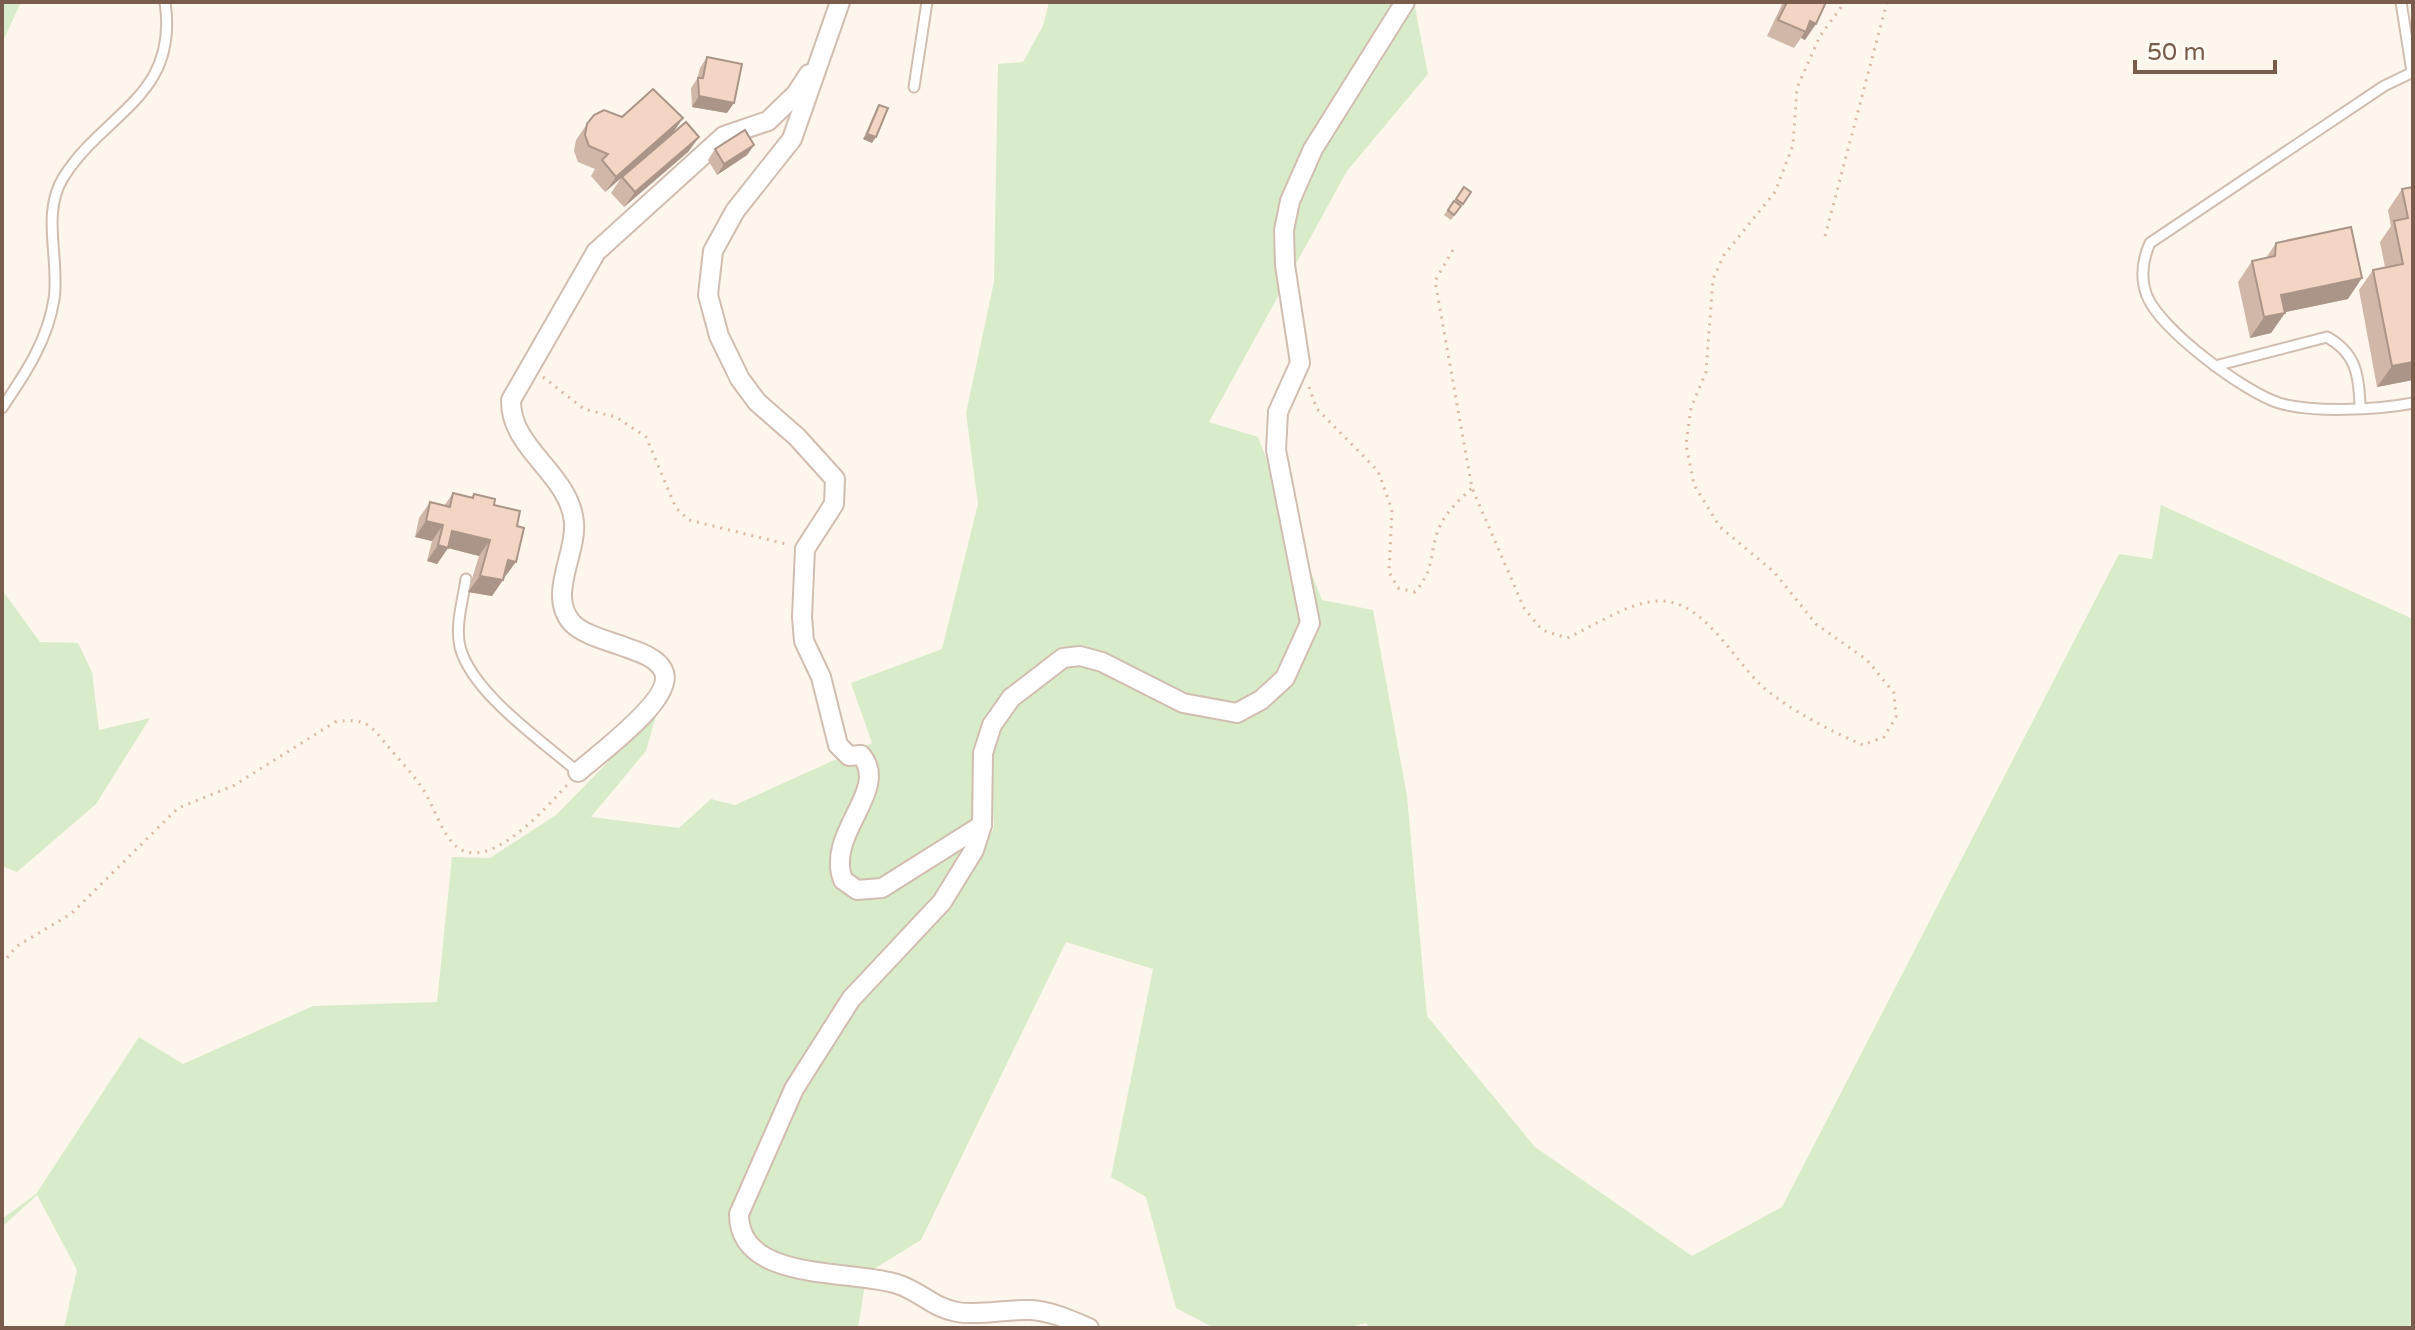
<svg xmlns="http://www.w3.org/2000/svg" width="2415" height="1330" font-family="'Varela Round',sans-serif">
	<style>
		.green { fill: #d8ecc9 }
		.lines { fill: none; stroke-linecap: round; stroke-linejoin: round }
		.service-casing { stroke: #d1beb0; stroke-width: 13 }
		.minor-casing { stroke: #d1beb0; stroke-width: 22 }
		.path { stroke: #d9b8a5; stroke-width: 3; stroke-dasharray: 2 6; stroke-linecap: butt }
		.service { stroke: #fff; stroke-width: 9 }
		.minor { stroke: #fff; stroke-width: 18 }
		.wall { fill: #d1b7a8 }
		.shaded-wall { fill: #aa9588 }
		.building { fill: #f3d5c3; stroke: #aa9588; stroke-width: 2 }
	</style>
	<rect width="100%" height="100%" fill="#fdf6ec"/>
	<!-- green -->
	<g class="green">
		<path d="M 2,2 L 21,2 L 2,43 Z"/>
		<path d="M 1049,2 L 1414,2 L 1428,74 L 1347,171 L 1209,422 L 1258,437 L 1322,600 L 1373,610 L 1407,796 L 1427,1016 L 1535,1147 L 1692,1256 L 1782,1207 L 2119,554 L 2152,559 L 2161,505 L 2413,619 L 2413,1328 L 1369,1328 L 1366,1323 L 1347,1328 L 1214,1328 L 1176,1308 L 1146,1197 L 1111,1177 L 1153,969 L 1066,942 L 921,1240 L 869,1272 L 783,1260 L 766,1251 L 745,1226 L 748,1206 L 800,1093 L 857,1003 L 948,905 L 981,852 L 994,828 L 990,754 L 999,728 L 1028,694 L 1007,691 C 971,741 976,763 976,821 L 880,881 L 858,884 L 848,876 L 835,877 L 837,884 L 855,897 L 885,894 L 969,845 L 937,898 L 846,995 L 788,1086 L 732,1212 C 732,1282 817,1275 865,1284 L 858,1328 L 64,1328 L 77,1270 L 37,1195 L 2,1227 L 2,1219 L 36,1194 L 139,1037 L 183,1064 L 313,1006 L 437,1002 L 452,857 L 490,858 L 556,815 L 657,712 L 646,751 L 591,817 L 679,828 L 711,799 L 735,805 L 872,743 L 851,683 L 942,649 L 978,504 L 966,413 L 994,282 L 998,64 L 1023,62 L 1043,26 Z"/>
		<path d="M 2,590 L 40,642 L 78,643 L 92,672 L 99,730 L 150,718 L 96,804 L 17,872 L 2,866 Z"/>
	</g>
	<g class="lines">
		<!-- service casing -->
		<g class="service-casing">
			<g id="service">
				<path d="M 2401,2 L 2412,72"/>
				<path d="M 2413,72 L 2384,86 L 2150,243 C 2142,261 2140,278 2147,296 C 2161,330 2244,392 2279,403 C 2313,413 2377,410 2413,403"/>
				<path d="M 914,87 L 927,2"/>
				<path d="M 2215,366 L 2327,337 C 2356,353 2359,375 2360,406"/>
				<path d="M 2,408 C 25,374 48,340 54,299 C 60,260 41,214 63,178 C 104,112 179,97 165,2"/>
				<path d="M 466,579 C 463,600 455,625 460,647 C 472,693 542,741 578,772"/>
			</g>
		</g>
		<!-- minor casing -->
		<g class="minor-casing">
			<g id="minor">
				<path d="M 840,2 L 792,139 L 735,211 L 713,251 L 708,295 L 719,336 L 740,379 L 757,402 L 797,437 L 835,479 L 834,504 L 805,549 L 802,617 L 804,641 L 821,677 L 838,745 L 849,756 L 861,755 C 891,790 825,833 843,880 L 857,890 L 882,888 L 982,825"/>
				<path d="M 578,772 C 597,755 678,697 663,670 C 656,656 635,651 622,646 C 606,640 584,635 572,623 C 547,595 577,554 574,522 C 569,473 510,449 511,400 L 596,252 L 724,136 L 768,121 L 796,94 L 809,74"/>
				<path d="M 1089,1328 C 1070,1320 1051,1311 1030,1310 C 1006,1309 981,1316 957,1312 C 933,1308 920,1291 897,1284 C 851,1269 739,1283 739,1214 L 794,1089 L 851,999 L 942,902 L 974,850 L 982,825 L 983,753 L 992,725 L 1011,698 L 1063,658 L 1080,656 L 1102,662 L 1183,703 L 1237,713 L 1261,700 L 1285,678 L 1310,623 L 1276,450 L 1278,412 L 1300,363 L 1285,265 L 1284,230 L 1290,201 L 1313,149 L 1405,2"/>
			</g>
		</g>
		<!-- path -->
		<g class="path">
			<path d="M 1825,236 L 1887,2"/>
			<path d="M 1453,250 L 1435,281 L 1472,488 L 1524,608 L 1542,630 L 1567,638 C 1594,626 1627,603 1657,601 C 1703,598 1733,660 1763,687 C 1790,710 1830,731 1863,745 L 1884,737 L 1896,717 L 1894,693 L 1867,660 L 1816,624 L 1774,572 L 1720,527 L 1694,485 L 1686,444 L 1691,408 L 1706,372 L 1713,279 L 1724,255 L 1775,192 L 1793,145 L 1797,88 L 1820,36 L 1845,2"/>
			<path d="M 543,377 L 584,409 L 616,417 L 646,437 L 676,508 L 689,520 L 790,545"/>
			<path d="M 1309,387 L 1317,409 L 1378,471 L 1392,510 L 1389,572 L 1398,588 L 1415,592 C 1434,570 1429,558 1437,533 C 1443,515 1458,501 1472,488"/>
			<path d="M 2,964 L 17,946 L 71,914 L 178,808 L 233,786 L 335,722 C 368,717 371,726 391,750 C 401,762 413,774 422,788 C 434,805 441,834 457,847 C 489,873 547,807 567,785"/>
		</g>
		<!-- service -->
		<use href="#service" class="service"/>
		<!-- minor -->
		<use href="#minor" class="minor"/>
	</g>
	<!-- wall -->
	<g class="wall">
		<path d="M 1783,2 L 1826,2 L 1805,40 L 1801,38 L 1794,48 L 1767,36 Z"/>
		<path d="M 707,57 L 727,113 L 692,107 L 691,88 L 697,79 L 700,68 Z"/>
		<path d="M 879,105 L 872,143 L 863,139 L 876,110 Z"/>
		<path d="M 622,117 L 683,118 L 672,134 L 699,137 L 688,152 L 624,207 L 611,193 L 621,178 L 605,192 L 591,176 L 595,169 L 578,162 L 574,151 L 576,140 L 587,124 Z"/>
		<path d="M 754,145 L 747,155 L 717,175 L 708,160 L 715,149 Z"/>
		<path d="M 1464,187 L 1471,192 L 1451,220 L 1444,215 Z"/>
		<path d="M 2413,187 L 2413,380 L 2377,387 L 2359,290 L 2373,270 L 2385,267 L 2380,242 L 2391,226 L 2388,210 L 2402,189 Z"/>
		<path d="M 2276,243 L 2348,299 L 2285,312 L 2271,333 L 2250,338 L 2238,282 L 2252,261 L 2266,258 Z"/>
		<path d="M 453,493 L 471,497 L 474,494 L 494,505 L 504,578 L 492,596 L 468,592 L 479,556 L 448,548 L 437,564 L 427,561 L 432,541 L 415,537 L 419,518 L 430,502 L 444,506 Z"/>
	</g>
	<!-- shaded-wall -->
	<g class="shaded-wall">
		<path d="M 1810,21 L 1816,24 L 1805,40 L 1801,38 Z"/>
		<path d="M 699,96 L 734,103 L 727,113 L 692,107 Z"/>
		<path d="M 683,118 L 672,134 L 605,192 L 616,177 Z"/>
		<path d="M 867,134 L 876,137 L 872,143 L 863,139 Z"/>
		<path d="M 699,137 L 688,152 L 624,207 L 635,192 Z"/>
		<path d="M 754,145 L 747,155 L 717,175 L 724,164 Z"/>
		<path d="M 2362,278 L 2348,299 L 2267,316 L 2281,295 Z"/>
		<path d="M 2285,313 L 2271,333 L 2250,338 L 2264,317 Z"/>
		<path d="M 2413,362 L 2413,380 L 2377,387 L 2392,366 Z"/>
		<path d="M 426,521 L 443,525 L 432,541 L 415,537 Z"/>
		<path d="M 452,531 L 490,540 L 479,556 L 448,548 L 437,564 L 427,561 L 438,545 Z"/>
		<path d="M 508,560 L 516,562 L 504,578 L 497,576 Z"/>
		<path d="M 480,576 L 503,580 L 492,596 L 468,592 Z"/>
	</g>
	<!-- building -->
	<g class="building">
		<path d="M 1787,2 L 1826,2 L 1816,24 L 1810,21 L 1806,32 L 1778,20 Z"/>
		<path d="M 707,57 L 742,64 L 734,103 L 699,96 L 698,78 L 703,78 Z"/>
		<path d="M 653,89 L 683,118 L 616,177 L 602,160 L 608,154 L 589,146 L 585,135 L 587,124 L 594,115 L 604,110 L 622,117 Z"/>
		<path d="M 879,105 L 888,108 L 876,137 L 867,134 Z"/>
		<path d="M 686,122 L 699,137 L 635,192 L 622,177 Z"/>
		<path d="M 745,130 L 754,145 L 724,164 L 715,149 Z"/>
		<path d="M 1464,187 L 1471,192 L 1463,204 L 1456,199 Z"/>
		<path d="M 2413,187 L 2413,362 L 2392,366 L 2373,270 L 2403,264 L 2394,221 L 2408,218 L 2402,189 Z"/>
		<path d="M 1454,201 L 1461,206 L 1454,215 L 1448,210 Z"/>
		<path d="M 2351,227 L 2362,278 L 2281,295 L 2285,313 L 2264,317 L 2252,261 L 2275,256 L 2276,243 Z"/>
		<path d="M 453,493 L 473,498 L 474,494 L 495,499 L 494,505 L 520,511 L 517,526 L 524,528 L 516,562 L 508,560 L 503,580 L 480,576 L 490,540 L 452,531 L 448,548 L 438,545 L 443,525 L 426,521 L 430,502 L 450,507 Z"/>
	</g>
	<!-- border -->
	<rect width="2415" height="1330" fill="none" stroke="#7a5c4d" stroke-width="8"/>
	<!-- scale -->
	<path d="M2135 60v12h140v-12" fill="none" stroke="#7a5c4d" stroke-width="4"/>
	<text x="2147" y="60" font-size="24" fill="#7a5c4d" stroke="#fffaf3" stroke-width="6" paint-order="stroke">50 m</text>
</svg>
